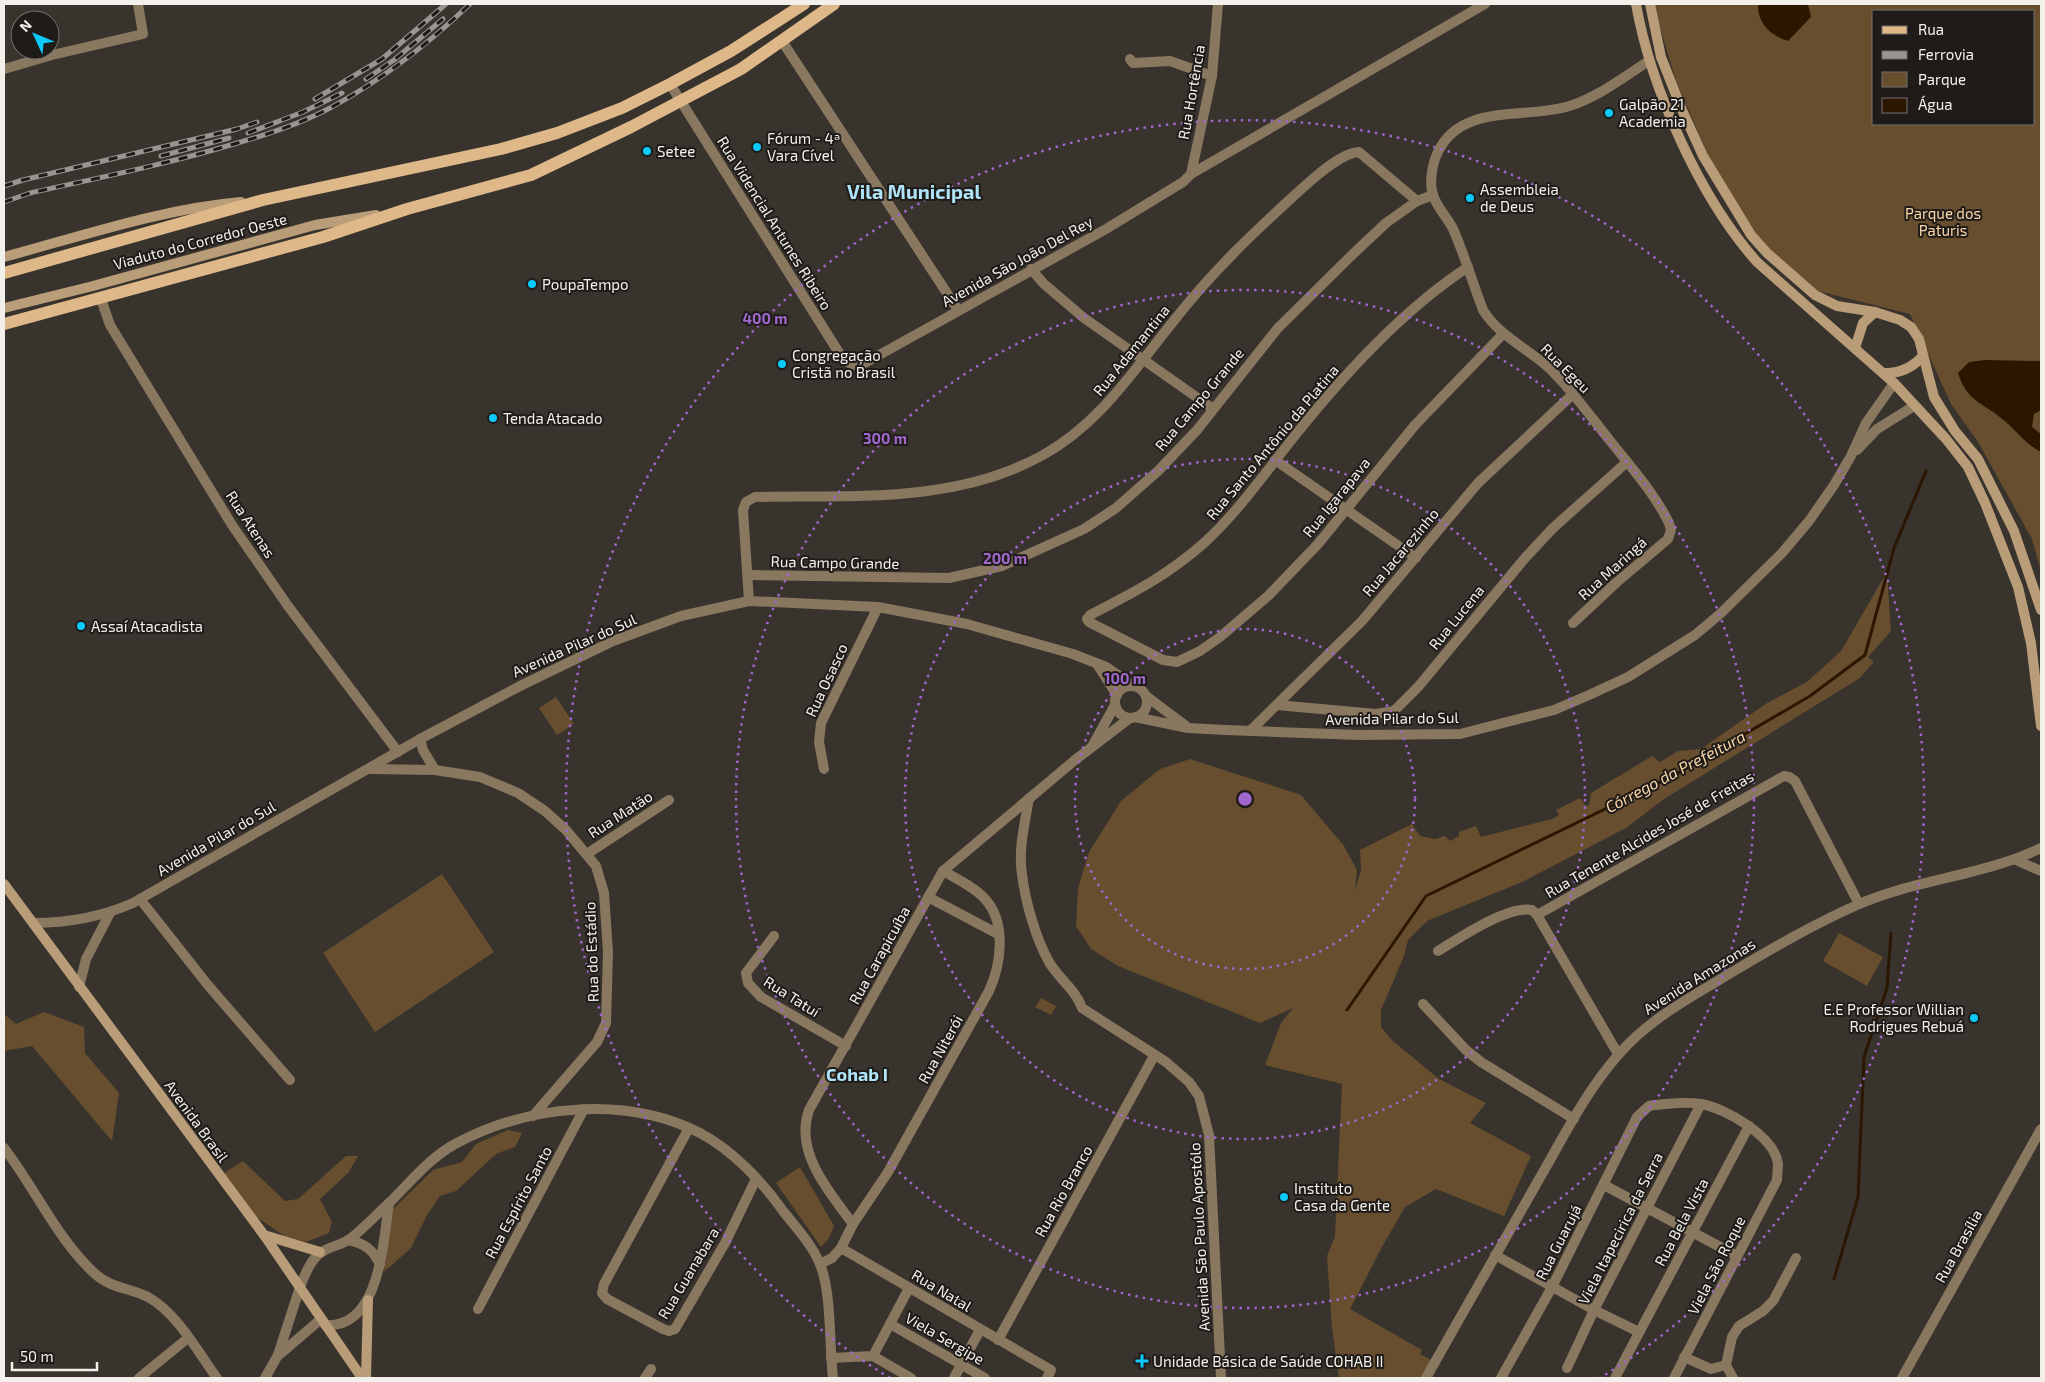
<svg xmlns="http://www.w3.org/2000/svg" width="2045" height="1382" font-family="'Exo 2',sans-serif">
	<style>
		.green { fill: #674e2e; fill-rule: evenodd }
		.water { fill: #2b1700 }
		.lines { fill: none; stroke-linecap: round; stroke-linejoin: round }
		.stream { stroke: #2b1700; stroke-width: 3 }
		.minor { stroke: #897760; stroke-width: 10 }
		.tertiary { stroke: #897760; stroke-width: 10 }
		.secondary { stroke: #b99c78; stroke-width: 10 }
		.primary { stroke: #deb889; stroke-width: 12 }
		.rail-casing { stroke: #98948f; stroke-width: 5 }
		.rail { stroke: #1e1b18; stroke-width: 3; stroke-dasharray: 9; stroke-linecap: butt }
		.ring { fill: none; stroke: #9f67cc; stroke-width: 2.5; stroke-dasharray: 2.5 5 }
		.poi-dot { fill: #0acafa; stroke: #1e1b18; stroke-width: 2 }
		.labels { text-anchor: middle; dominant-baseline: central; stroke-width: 4; stroke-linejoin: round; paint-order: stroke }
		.street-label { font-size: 15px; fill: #f3f0ec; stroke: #1e1b18 }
		.poi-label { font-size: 15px; fill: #f3f0ec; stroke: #1e1b18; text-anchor: start }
		.park-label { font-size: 15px; fill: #fcd8aa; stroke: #1e1b18 }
		.water-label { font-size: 16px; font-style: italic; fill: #fad6a9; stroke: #1e1b18 }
		.quarter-label { font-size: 18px; font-weight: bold; fill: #afe3f7; stroke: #1e1b18 }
		.district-label { font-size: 20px; font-weight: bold; fill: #afe3f7; stroke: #1e1b18 }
		.centre { fill: #9f67cc; stroke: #1e1b18; stroke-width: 2.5 }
		.ring-label { font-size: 15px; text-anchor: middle; font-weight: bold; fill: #9f67cc; stroke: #1e1b18; stroke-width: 4; stroke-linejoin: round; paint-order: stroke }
	</style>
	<rect width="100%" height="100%" fill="#38332d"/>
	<!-- green -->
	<g class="green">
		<path d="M 1653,4 L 2041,4 L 2041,571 L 2032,539 L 1978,442 L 1951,404 L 1910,314 L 1810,289 L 1751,232 L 1712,164 L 1676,81 ZM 1874,11 L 2034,11 L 2034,124 L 1874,124 Z"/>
		<path d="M 1887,572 L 1891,631 L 1868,657 L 1874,662 L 1860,678 L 1664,799 L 1626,828 L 1522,882 L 1427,921 L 1408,940 L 1404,956 L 1381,1010 L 1381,1027 L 1393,1041 L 1439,1079 L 1486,1103 L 1470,1123 L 1531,1156 L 1504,1216 L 1436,1189 L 1405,1207 L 1382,1247 L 1350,1309 L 1422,1350 L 1420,1354 L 1431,1360 L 1421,1378 L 1336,1378 L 1339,1378 L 1332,1328 L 1327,1256 L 1335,1236 L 1342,1084 L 1265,1065 L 1281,1023 L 1293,1008 L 1260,1023 L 1118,966 L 1091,949 L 1076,926 L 1078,888 L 1089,852 L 1121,801 L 1160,769 L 1190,759 L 1301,795 L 1344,846 L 1357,870 L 1355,890 L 1361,870 L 1360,850 L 1412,824 L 1420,836 L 1435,839 L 1445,836 L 1450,841 L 1459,836 L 1459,832 L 1476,826 L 1481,837 L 1552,819 L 1559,815 L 1556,810 L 1580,798 L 1586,806 L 1589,805 L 1591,793 L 1652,756 L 1660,762 L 1678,751 L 1701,749 L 1767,703 L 1807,682 L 1841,651 Z"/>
		<path d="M 556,697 L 574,724 L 557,735 L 539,708 Z"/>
		<path d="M 442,874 L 494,952 L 375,1032 L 323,953 Z"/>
		<path d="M 1839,933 L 1883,957 L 1867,986 L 1823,961 Z"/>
		<path d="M 1041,998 L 1056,1006 L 1051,1015 L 1035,1007 Z"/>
		<path d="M 44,1012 L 84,1027 L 85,1053 L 119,1093 L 112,1141 L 32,1046 L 4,1051 L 4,1014 L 16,1024 Z"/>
		<path d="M 508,1130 L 522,1133 L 515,1147 L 496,1154 L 456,1191 L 440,1196 L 427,1215 L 411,1248 L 384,1272 L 392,1210 L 433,1170 L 462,1162 L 476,1144 Z"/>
		<path d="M 346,1156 L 358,1156 L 349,1172 L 320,1199 L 332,1222 L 329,1233 L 306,1242 L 286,1237 L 255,1216 L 224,1173 L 243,1161 L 285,1201 L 298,1199 Z"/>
		<path d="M 800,1167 L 834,1226 L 829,1238 L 821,1247 L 776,1183 Z"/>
	</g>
	<!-- water -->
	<g class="water">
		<path d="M 1758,4 L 1808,4 L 1811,17 L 1788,41 C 1771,36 1757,23 1758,4 Z"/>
		<path d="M 1985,360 L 2041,361 L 2041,410 L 2034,414 L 2032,427 L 2041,434 L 2041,452 C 2026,444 2018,433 2006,422 C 1985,403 1967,403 1958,373 L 1969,362 Z"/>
	</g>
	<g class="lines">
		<!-- stream -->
		<g class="stream">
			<path d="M 1347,1010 L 1426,896 L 1673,776 L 1810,696 L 1865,655 L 1894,548 L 1926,471"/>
			<path d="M 1834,1279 L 1858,1197 L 1864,1057 L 1887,988 L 1891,933"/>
		</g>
		<!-- minor -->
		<g class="minor">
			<path d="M 782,41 L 958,310"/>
			<path d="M 1130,59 L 1133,63 L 1170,61 L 1212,76"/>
			<path d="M 4,69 L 52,55 L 143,34 L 138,4"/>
			<path d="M 670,84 L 841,356 C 848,364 853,366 863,364 L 1106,229 L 1183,182 L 1191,174 L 1212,76 L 1218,4"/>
			<path d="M 1191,174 L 1485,4"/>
			<path d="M 1468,267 C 1404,309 1345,373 1297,433 C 1267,470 1240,510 1204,543 C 1168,575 1133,593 1090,615 L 1087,619 L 1089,622 L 1163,660 L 1177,662 L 1200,651 L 1220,637 L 1268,596 L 1318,544 L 1415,425 L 1503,334"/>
			<path d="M 1031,269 L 1044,284 L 1084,318 L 1212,408"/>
			<path d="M 101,299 L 110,325 L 232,525 L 288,606 L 398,752"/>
			<path d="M 1857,450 L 1877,429 L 1914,406"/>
			<path d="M 1275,460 L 1416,558"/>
			<path d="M 748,575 L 949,578 L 1002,566 L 1084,529 L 1116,508 L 1158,471 L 1197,430 L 1278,328 L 1352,255 L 1386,223 L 1417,201 L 1433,195"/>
			<path d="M 749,601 L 743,510 L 746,502 L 755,497 C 852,495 955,504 1043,455 C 1101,423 1135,368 1176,318 C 1212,272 1254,232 1297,193 C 1311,180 1340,153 1359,152 L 1417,201"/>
			<path d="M 1573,623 L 1617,582 L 1668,539 L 1671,530 L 1669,523 C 1655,494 1631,467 1611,442 C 1591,417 1572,390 1549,368 C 1527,348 1499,336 1483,310 C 1473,284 1465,257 1454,231 C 1449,219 1437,208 1433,195 C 1429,184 1432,165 1437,154 C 1459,103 1523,119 1566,107 C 1596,99 1623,77 1649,61"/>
			<path d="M 1097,664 L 1117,695"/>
			<circle cx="1131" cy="702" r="16"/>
			<path d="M 1146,696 L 1186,726"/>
			<path d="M 1277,705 L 1376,714 L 1394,711 L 1418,687 L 1525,558 L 1553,528 L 1627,462"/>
			<path d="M 1135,717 L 1188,728 L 1226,730 L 1359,735 L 1460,734 L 1554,710 L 1589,695 L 1628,677 L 1695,635 L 1720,614 L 1782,553 L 1809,521 L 1834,485 L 1851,456 L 1866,423 L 1894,383"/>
			<path d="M 1251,730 L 1362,621 L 1478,483 L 1573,394"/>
			<path d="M 420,739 L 423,750 L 435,770"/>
			<path d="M 1093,745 L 1115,705"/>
			<path d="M 371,769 L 435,770 L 480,777 L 518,793 L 545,811 L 566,830 L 596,866 L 604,893 L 608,952 L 606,1023 L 597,1042 L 533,1116"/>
			<path d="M 824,769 L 819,742 L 821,723 L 878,607"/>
			<path d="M 1029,798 C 1025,823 1018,849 1022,874 C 1025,901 1036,939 1049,962 C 1059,979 1076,990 1082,1008 L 1166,1062 L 1189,1082 L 1199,1096 L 1209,1135 L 1221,1378"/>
			<path d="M 587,854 L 669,800"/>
			<path d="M 928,897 L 998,934"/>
			<path d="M 140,899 L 207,984 L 290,1080"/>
			<path d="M 1537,915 L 1784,776 L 1789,777 L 1795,781 L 1859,904"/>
			<path d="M 33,923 C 68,923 101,917 133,903 L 420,739 L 522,685 L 613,641 L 681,616 L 749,601 L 878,607 L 967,624 L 1073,654 L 1106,667 L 1134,686"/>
			<path d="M 774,936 L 746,973 L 748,983 L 761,997 L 846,1046"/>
			<path d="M 1438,951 C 1459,938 1508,905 1532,910 L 1537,915 L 1618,1054"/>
			<path d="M 79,987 L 86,959 L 110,913"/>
			<path d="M 1423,1004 L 1466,1050 L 1481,1062 L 1574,1119"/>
			<path d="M 689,1128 L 604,1284 L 602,1293 L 607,1299 L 663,1329 L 669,1331 L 675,1329 L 725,1243 L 756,1179"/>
			<path d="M 4,1148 C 35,1188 56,1237 93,1272 C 111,1289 128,1287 148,1297 C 178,1314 197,1351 217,1378"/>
			<path d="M 1604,1185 L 1737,1256"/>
			<path d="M 853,1224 C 829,1192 794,1152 809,1110 L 943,871 L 1075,760 L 1130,718"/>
			<path d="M 841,1248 L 853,1224 L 888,1172 L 989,991 C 1001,965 1007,923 985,899 C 974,887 957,879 943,871"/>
			<path d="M 1495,1255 L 1594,1310 L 1639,1332"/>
			<path d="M 820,1264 L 832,1258 L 841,1248 L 1051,1370 L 1047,1378"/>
			<path d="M 478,1309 L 584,1109"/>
			<path d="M 890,1324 L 985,1378"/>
			<path d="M 998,1340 L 1154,1056"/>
			<path d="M 279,1355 L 321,1319"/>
			<path d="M 873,1356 L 911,1378"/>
			<path d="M 1684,1357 L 1711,1369 L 1726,1365"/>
			<path d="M 831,1358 L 873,1356 L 909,1288"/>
			<path d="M 1567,1368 L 1594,1310 L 1701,1104"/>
			<path d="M 139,1378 L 188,1338"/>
			<path d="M 265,1378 L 278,1355 L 300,1287"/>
			<path d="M 645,1378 L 651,1369"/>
			<path d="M 954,1378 L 980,1330"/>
			<path d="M 1501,1378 L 1552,1287 L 1637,1117 L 1649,1106 L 1654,1105 C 1670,1104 1686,1101 1701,1104 C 1726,1108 1775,1137 1778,1164 C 1778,1169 1777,1175 1777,1180 L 1674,1378"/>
			<path d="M 1615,1378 L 1749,1126"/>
			<path d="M 1733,1378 L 1726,1365 L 1732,1337 L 1739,1326 L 1763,1311 L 1773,1301 L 1796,1258"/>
			<path d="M 1902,1378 L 2041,1129"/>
		</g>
		<!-- tertiary -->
		<g class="tertiary">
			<path d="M 2016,860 L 2041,871"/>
			<path d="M 348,1240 C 364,1243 374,1250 380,1265"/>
			<path d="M 300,1287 C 305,1275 311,1258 322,1252 C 331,1246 342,1245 350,1239 C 363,1229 375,1216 387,1205 C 408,1185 429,1158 455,1144 C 528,1105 625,1095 700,1133 C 732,1150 762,1181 783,1211 C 796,1227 812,1245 820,1264 C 832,1294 829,1345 833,1378"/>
			<path d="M 325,1325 C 380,1329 383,1242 389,1203"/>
			<path d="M 1426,1378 C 1463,1312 1501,1246 1538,1181 C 1563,1138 1586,1091 1619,1054 C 1649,1019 1690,998 1729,974 C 1771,949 1812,925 1857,905 C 1916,879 1983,876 2041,848"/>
		</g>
		<!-- secondary -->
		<g class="secondary">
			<path d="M 1636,4 C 1651,89 1700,198 1757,262 L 1894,383 L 1946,439 L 1968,467 L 1985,503 L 2018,587 L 2031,643 L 2041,726"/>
			<path d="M 1650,4 L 1661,57 L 1682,110 L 1703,156 L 1751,235 L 1767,253 L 1815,295 L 1837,306 L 1875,312 L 1900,320 L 1911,327 L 1919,339 L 1934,397 L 1955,431 L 1978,459 L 2014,531 L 2041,610"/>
			<path d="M 4,257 C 82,236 161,209 241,202"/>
			<path d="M 4,308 L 93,286 L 315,225 L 376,215"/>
			<path d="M 1855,348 L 1863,323 L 1875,312"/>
			<path d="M 1883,373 C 1900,374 1912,368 1923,356"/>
			<path d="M 4,884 L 264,1235 L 362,1378"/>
			<path d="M 264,1235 L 320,1252"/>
			<path d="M 366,1378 L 368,1300"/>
		</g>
		<!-- primary -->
		<g class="primary">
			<path d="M 4,273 L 263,200 L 501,149 L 557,133 L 622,108 L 670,84 L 731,51 L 804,4"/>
			<path d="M 4,324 L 323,237 L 407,209 L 531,175 L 631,127 L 741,69 L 834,4"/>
		</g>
		<!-- rail casing -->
		<g class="rail-casing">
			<g id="rail">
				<path d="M 366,79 L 394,60 L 443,19"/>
				<path d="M 315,99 L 382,59 L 446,4"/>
				<path d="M 248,133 L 303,112 L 342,93"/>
				<path d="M 161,156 L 229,138"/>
				<path d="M 4,186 L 23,180 L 237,129 L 257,122"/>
				<path d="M 4,202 L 30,193 C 98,178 167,164 234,144 C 266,135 300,124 330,108 C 382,80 427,45 470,4"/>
			</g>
		</g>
		<!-- rail -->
		<use href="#rail" class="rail"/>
	</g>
	<!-- distance rings -->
	<g class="ring">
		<circle cx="1245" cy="799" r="170"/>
		<circle cx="1245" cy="799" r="340"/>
		<circle cx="1245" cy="799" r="509"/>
		<path d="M890 1378A679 679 0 1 1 1600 1378"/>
	</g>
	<!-- markers -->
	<g class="poi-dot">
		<circle cx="1609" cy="113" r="5"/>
		<circle cx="757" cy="147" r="5"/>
		<circle cx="647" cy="151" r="5"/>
		<circle cx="1470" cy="198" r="5"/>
		<circle cx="532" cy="284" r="5"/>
		<circle cx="782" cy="364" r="5"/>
		<circle cx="493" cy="418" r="5"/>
		<circle cx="81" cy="626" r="5"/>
		<circle cx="1974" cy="1018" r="5"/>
		<circle cx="1284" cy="1197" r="5"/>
		<path d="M1139.5 1353.5h5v5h5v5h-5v5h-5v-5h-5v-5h5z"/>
	</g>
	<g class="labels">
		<!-- street labels -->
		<g class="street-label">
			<text transform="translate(1191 92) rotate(-80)">Rua Hortência</text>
			<text transform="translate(775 223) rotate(58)">Rua Videncial Antunes Ribeiro</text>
			<text transform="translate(200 241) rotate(-15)">Viaduto do Corredor Oeste</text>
			<text transform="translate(1017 261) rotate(-29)">Avenida São João Del Rey</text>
			<text transform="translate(1131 350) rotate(-51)">Rua Adamantina</text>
			<text transform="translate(1566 368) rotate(45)">Rua Egeu</text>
			<text transform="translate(1199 399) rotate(-50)">Rua Campo Grande</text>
			<text transform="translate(1272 442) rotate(-50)">Rua Santo Antônio da Platina</text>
			<text transform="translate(1336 497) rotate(-51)">Rua Igarapava</text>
			<text transform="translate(251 524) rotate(57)">Rua Atenas</text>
			<text transform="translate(1400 552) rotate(-50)">Rua Jacarezinho</text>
			<text transform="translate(835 562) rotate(1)">Rua Campo Grande</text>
			<text transform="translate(1612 568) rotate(-42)">Rua Maringá</text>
			<text transform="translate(1456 617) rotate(-51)">Rua Lucena</text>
			<text transform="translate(574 645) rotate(-24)">Avenida Pilar do Sul</text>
			<text transform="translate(826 680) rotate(-65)">Rua Osasco</text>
			<text transform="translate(1392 718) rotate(-1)">Avenida Pilar do Sul</text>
			<text transform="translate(620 814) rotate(-33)">Rua Matão</text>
			<text transform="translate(1649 834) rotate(-30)">Rua Tenente Alcides José de Freitas</text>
			<text transform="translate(216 838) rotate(-30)">Avenida Pilar do Sul</text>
			<text transform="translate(591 952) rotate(-92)">Rua do Estádio</text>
			<text transform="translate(879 955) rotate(-61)">Rua Carapicuíba</text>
			<text transform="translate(1699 976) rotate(-32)">Avenida Amazonas</text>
			<text transform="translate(792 996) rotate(32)">Rua Tatuí</text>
			<text transform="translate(940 1049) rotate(-61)">Rua Niterói</text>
			<text transform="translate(197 1121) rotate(54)">Avenida Brasil</text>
			<text transform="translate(1063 1191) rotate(-61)">Rua Rio Branco</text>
			<text transform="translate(518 1202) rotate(-62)">Rua Espírito Santo</text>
			<text transform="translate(1681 1222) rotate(-62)">Rua Bela Vista</text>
			<text transform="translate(1620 1228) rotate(-63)">Viela Itapecirica da Serra</text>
			<text transform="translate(1199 1237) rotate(-93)">Avenida São Paulo Apostólo</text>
			<text transform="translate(1558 1242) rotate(-63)">Rua Guarujá</text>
			<text transform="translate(1958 1246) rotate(-61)">Rua Brasília</text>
			<text transform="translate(1716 1265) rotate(-63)">Viela São Roque</text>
			<text transform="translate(688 1273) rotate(-59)">Rua Guanabara</text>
			<text transform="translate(942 1290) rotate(31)">Rua Natal</text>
			<text transform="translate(945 1338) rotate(30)">Viela Sergipe</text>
		</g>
		<!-- poi labels -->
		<g class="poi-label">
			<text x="1619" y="104">Galpão 21<tspan x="1619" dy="17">Academia</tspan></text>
			<text x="767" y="138">Fórum - 4ª<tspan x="767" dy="17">Vara Cível</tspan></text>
			<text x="657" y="151">Setee</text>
			<text x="1480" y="189">Assembleia<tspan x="1480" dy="17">de Deus</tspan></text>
			<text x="542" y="284">PoupaTempo</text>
			<text x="792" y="355">Congregação<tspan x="792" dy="17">Cristã no Brasil</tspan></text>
			<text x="503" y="418">Tenda Atacado</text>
			<text x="91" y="626">Assaí Atacadista</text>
			<text x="1964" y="1009" text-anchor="end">E.E Professor Willian<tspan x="1964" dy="17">Rodrigues Rebuá</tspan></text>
			<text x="1294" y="1188">Instituto<tspan x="1294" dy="17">Casa da Gente</tspan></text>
			<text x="1153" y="1361">Unidade Básica de Saúde COHAB II</text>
		</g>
		<!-- park labels -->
		<g class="park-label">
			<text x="1943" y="213">Parque dos<tspan x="1943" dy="17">Paturis</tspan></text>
		</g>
		<!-- water labels -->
		<g class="water-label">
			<text transform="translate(1675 771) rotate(-28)">Córrego da Prefeitura</text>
		</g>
		<!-- quarter labels -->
		<g class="quarter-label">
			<text x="857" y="1074">Cohab I</text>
		</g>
		<!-- district labels -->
		<g class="district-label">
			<text x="914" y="191">Vila Municipal</text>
		</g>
	</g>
	<circle cx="1245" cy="799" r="8" class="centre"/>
	<g class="ring-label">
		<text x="765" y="324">400 m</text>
		<text x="885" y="444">300 m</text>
		<text x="1005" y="564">200 m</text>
		<text x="1125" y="684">100 m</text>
	</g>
	<!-- border -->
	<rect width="2045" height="1382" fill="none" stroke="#f3f0ec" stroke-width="10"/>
	<!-- legend -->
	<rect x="1872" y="10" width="162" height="115" fill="#1e1b18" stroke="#73706d"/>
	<rect x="1882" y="26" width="25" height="8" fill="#deb889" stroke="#73706d"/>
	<text x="1918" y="35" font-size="15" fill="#f3f0ec">Rua</text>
	<rect x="1882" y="51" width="25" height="8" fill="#98948f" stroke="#73706d"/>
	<text x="1918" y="60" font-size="15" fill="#f3f0ec">Ferrovia</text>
	<rect x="1882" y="72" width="25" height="15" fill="#674e2e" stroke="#73706d"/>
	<text x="1918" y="85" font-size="15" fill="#f3f0ec">Parque</text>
	<rect x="1882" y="98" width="25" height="15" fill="#2b1700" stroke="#73706d"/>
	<text x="1918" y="110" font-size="15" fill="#f3f0ec">Água</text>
	<!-- north arrow -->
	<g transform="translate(35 35) rotate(314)"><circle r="24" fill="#1e1b18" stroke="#73706d"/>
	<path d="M0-4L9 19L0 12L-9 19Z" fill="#0acafa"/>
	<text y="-8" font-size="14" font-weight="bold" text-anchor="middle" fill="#f3f0ec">N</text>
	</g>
	<!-- scale -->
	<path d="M12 1362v8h85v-8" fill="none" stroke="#f3f0ec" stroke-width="2.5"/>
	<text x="20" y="1362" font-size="15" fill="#f3f0ec" stroke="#1e1b18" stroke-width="4" paint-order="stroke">50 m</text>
</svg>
